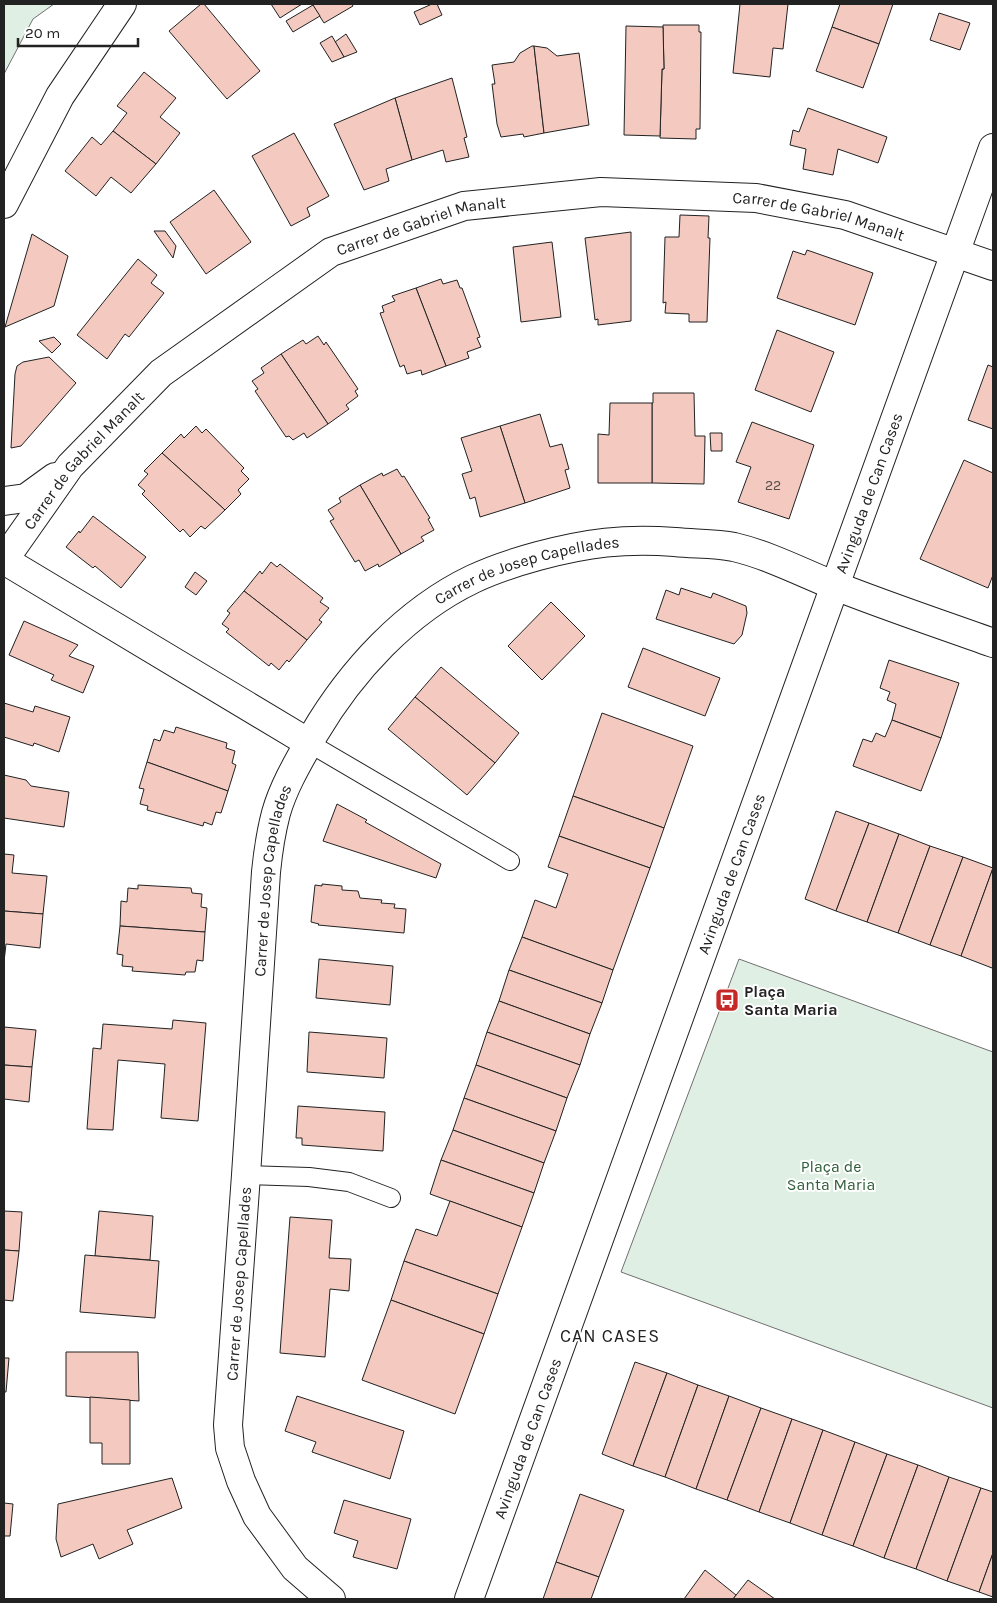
<svg xmlns="http://www.w3.org/2000/svg" width="997" height="1603" font-family="Karla,sans-serif">
	<style>
		.green { fill: #e0efe3; stroke: #6f6f6f }
		.building { fill: #f3c9c0; stroke: #222 }
		.lines { fill: none; stroke-linecap: round; stroke-linejoin: round }
		.lane-casing { stroke: #222; stroke-width: 20 }
		.street-casing { stroke: #222; stroke-width: 30 }
		.lane { stroke: #fff; stroke-width: 18 }
		.street { stroke: #fff; stroke-width: 28 }
		.labels { text-anchor: middle; dominant-baseline: central; stroke-width: 4; stroke-linejoin: round; paint-order: stroke }
		.number-label { font-size: 14px; fill: #564c4a }
		.street-label { font-size: 16px; fill: #222; stroke: #fff }
		.poi-label { font-size: 16px; font-weight: bold; fill: #222; stroke: #fff; text-anchor: start }
		.park-label { font-size: 16px; fill: #2f5e38; stroke: #fff }
		.neighbourhood-label { font-size: 18px; letter-spacing: 1px; fill: #222; stroke: #fff }
	</style>
	<rect width="100%" height="100%" fill="#fff"/>
	<!-- green -->
	<g class="green">
		<path d="M 4,4 L 54,4 L 33,19 L 4,74 Z"/>
		<path d="M 739,959 L 993,1052 L 993,1408 L 621,1272 Z"/>
	</g>
	<!-- building -->
	<g class="building">
		<path d="M 201,4 L 204,4 L 260,71 L 227,99 L 169,31 Z"/>
		<path d="M 271,4 L 302,4 L 280,18 Z"/>
		<path d="M 312,4 L 352,4 L 353,6 L 324,23 Z"/>
		<path d="M 432,4 L 437,4 L 442,15 L 420,25 L 414,12 Z"/>
		<path d="M 740,4 L 788,4 L 783,49 L 773,48 L 770,77 L 733,73 Z"/>
		<path d="M 840,4 L 893,4 L 879,44 L 832,27 Z"/>
		<path d="M 313,5 L 320,16 L 293,32 L 286,21 Z"/>
		<path d="M 939,13 L 970,23 L 960,50 L 930,40 Z"/>
		<path d="M 663,25 L 699,25 L 699,32 L 701,32 L 700,129 L 696,129 L 696,139 L 660,138 L 662,69 L 664,69 Z"/>
		<path d="M 626,26 L 663,27 L 664,69 L 662,69 L 660,136 L 624,135 Z"/>
		<path d="M 832,27 L 879,44 L 863,88 L 816,71 Z"/>
		<path d="M 346,34 L 357,52 L 344,57 L 335,42 Z"/>
		<path d="M 332,36 L 344,57 L 332,62 L 320,43 Z"/>
		<path d="M 532,46 L 534,46 L 544,133 L 524,137 L 523,134 L 501,137 L 497,124 L 492,84 L 495,84 L 492,65 L 514,62 L 520,53 Z"/>
		<path d="M 534,46 L 547,48 L 557,56 L 579,53 L 589,125 L 544,133 Z"/>
		<path d="M 144,72 L 176,98 L 160,117 L 180,133 L 156,164 L 113,131 L 127,113 L 117,106 Z"/>
		<path d="M 452,78 L 467,137 L 464,138 L 469,157 L 446,162 L 443,150 L 412,160 L 395,98 Z"/>
		<path d="M 395,98 L 412,160 L 386,169 L 389,181 L 364,190 L 334,124 Z"/>
		<path d="M 808,108 L 887,137 L 878,163 L 838,149 L 833,175 L 803,169 L 806,149 L 790,145 L 793,130 L 799,132 Z"/>
		<path d="M 113,131 L 156,164 L 131,193 L 111,177 L 96,196 L 65,171 L 92,137 L 101,145 Z"/>
		<path d="M 294,133 L 329,196 L 307,208 L 310,216 L 291,226 L 252,156 Z"/>
		<path d="M 214,190 L 251,242 L 206,274 L 170,222 Z"/>
		<path d="M 680,215 L 709,216 L 708,238 L 710,238 L 707,322 L 689,322 L 689,314 L 665,313 L 666,302 L 663,303 L 665,237 L 679,237 Z"/>
		<path d="M 154,231 L 165,231 L 176,246 L 173,258 Z"/>
		<path d="M 631,232 L 631,321 L 598,325 L 598,319 L 595,320 L 585,238 Z"/>
		<path d="M 32,234 L 68,256 L 54,306 L 5,327 Z"/>
		<path d="M 552,242 L 561,317 L 521,322 L 513,247 Z"/>
		<path d="M 807,250 L 873,273 L 855,325 L 777,298 L 793,251 L 805,255 Z"/>
		<path d="M 138,259 L 157,275 L 151,283 L 164,293 L 129,337 L 125,334 L 107,359 L 77,335 Z"/>
		<path d="M 441,279 L 443,284 L 457,280 L 460,288 L 462,288 L 480,337 L 477,338 L 481,347 L 467,352 L 469,358 L 446,366 L 416,288 Z"/>
		<path d="M 416,288 L 446,366 L 422,375 L 421,370 L 407,374 L 404,365 L 400,367 L 380,313 L 384,312 L 382,306 L 395,301 L 392,296 Z"/>
		<path d="M 777,330 L 834,352 L 811,412 L 755,390 Z"/>
		<path d="M 318,336 L 324,345 L 326,342 L 358,389 L 355,391 L 358,396 L 346,405 L 349,409 L 328,424 L 281,354 L 303,340 L 306,344 Z"/>
		<path d="M 54,337 L 61,344 L 52,353 L 39,341 Z"/>
		<path d="M 281,354 L 328,424 L 307,438 L 304,433 L 293,440 L 289,436 L 286,437 L 255,391 L 258,389 L 252,381 L 264,373 L 261,368 Z"/>
		<path d="M 49,357 L 76,383 L 21,446 L 11,448 L 15,374 L 17,366 L 23,362 Z"/>
		<path d="M 988,365 L 993,367 L 993,429 L 968,420 Z"/>
		<path d="M 653,393 L 694,393 L 695,436 L 705,436 L 704,484 L 652,483 L 652,403 L 653,403 Z"/>
		<path d="M 610,403 L 652,403 L 652,483 L 598,483 L 598,434 L 609,435 Z"/>
		<path d="M 540,414 L 550,447 L 562,444 L 569,469 L 565,470 L 570,488 L 525,503 L 500,426 Z"/>
		<path d="M 752,422 L 814,445 L 789,519 L 738,502 L 751,467 L 736,462 Z"/>
		<path d="M 196,426 L 202,433 L 206,429 L 244,468 L 241,471 L 249,479 L 238,490 L 241,494 L 225,510 L 162,453 L 181,434 L 184,438 Z"/>
		<path d="M 500,426 L 525,503 L 480,517 L 475,497 L 470,499 L 462,474 L 472,471 L 461,438 Z"/>
		<path d="M 710,433 L 722,433 L 722,451 L 711,451 Z"/>
		<path d="M 162,453 L 225,510 L 205,529 L 201,526 L 190,537 L 183,529 L 180,532 L 142,494 L 145,491 L 138,485 L 148,474 L 144,471 Z"/>
		<path d="M 964,460 L 993,473 L 993,575 L 988,588 L 920,559 Z"/>
		<path d="M 397,469 L 402,477 L 404,476 L 430,518 L 428,519 L 434,530 L 421,537 L 424,541 L 401,554 L 360,485 L 382,473 L 383,476 Z"/>
		<path d="M 360,485 L 401,554 L 379,567 L 378,564 L 365,571 L 359,560 L 355,562 L 330,521 L 334,519 L 328,510 L 341,502 L 339,498 Z"/>
		<path d="M 93,516 L 146,557 L 121,588 L 95,566 L 93,568 L 66,547 L 79,531 L 80,533 Z"/>
		<path d="M 271,562 L 277,567 L 280,564 L 323,598 L 320,602 L 329,608 L 319,620 L 322,622 L 307,640 L 244,591 L 260,571 L 262,574 Z"/>
		<path d="M 195,572 L 207,581 L 196,595 L 185,587 Z"/>
		<path d="M 681,588 L 711,598 L 713,593 L 746,606 L 747,613 L 742,635 L 734,644 L 656,619 L 666,590 L 679,595 Z"/>
		<path d="M 244,591 L 307,640 L 289,662 L 287,660 L 279,670 L 271,663 L 269,666 L 226,632 L 229,629 L 222,624 L 230,613 L 227,611 Z"/>
		<path d="M 551,602 L 585,636 L 542,680 L 508,646 Z"/>
		<path d="M 24,621 L 78,645 L 69,656 L 94,666 L 83,693 L 51,680 L 54,675 L 9,655 Z"/>
		<path d="M 643,648 L 720,678 L 705,716 L 628,687 Z"/>
		<path d="M 889,660 L 959,683 L 941,738 L 892,720 L 896,704 L 887,700 L 890,692 L 880,688 Z"/>
		<path d="M 441,667 L 519,733 L 495,763 L 415,697 Z"/>
		<path d="M 415,697 L 495,763 L 467,795 L 388,729 Z"/>
		<path d="M 4,703 L 33,712 L 35,706 L 70,717 L 59,752 L 34,743 L 33,746 L 4,737 Z"/>
		<path d="M 602,713 L 693,746 L 664,828 L 573,796 Z"/>
		<path d="M 892,720 L 941,738 L 921,791 L 853,766 L 863,739 L 872,742 L 876,733 L 885,737 Z"/>
		<path d="M 176,727 L 227,743 L 226,748 L 235,751 L 232,763 L 236,765 L 228,791 L 147,762 L 154,739 L 160,741 L 164,730 L 174,733 Z"/>
		<path d="M 147,762 L 228,791 L 221,813 L 216,812 L 212,825 L 204,822 L 203,826 L 147,810 L 148,806 L 140,804 L 144,789 L 139,788 Z"/>
		<path d="M 4,775 L 26,780 L 31,786 L 69,792 L 64,827 L 4,818 Z"/>
		<path d="M 573,796 L 664,828 L 650,868 L 559,836 Z"/>
		<path d="M 337,804 L 367,820 L 365,822 L 441,864 L 436,878 L 323,841 Z"/>
		<path d="M 836,811 L 869,823 L 836,911 L 805,899 Z"/>
		<path d="M 869,823 L 899,834 L 867,922 L 836,911 Z"/>
		<path d="M 899,834 L 930,846 L 898,933 L 867,922 Z"/>
		<path d="M 559,836 L 650,868 L 613,970 L 522,937 L 535,900 L 556,908 L 568,874 L 548,867 Z"/>
		<path d="M 930,846 L 963,857 L 930,945 L 898,933 Z"/>
		<path d="M 4,854 L 14,855 L 12,873 L 47,876 L 43,914 L 4,911 Z"/>
		<path d="M 963,857 L 993,868 L 961,956 L 930,945 Z"/>
		<path d="M 993,868 L 993,966 L 992,968 L 961,956 Z"/>
		<path d="M 322,884 L 342,886 L 342,890 L 358,891 L 360,898 L 382,900 L 381,903 L 395,904 L 394,908 L 406,909 L 404,933 L 318,925 L 319,924 L 311,922 L 315,885 L 322,886 Z"/>
		<path d="M 138,885 L 191,888 L 192,893 L 202,894 L 201,907 L 207,908 L 205,932 L 120,926 L 121,901 L 127,902 L 128,888 L 138,889 Z"/>
		<path d="M 4,911 L 43,914 L 40,948 L 6,944 L 4,962 Z"/>
		<path d="M 120,926 L 205,932 L 203,961 L 197,960 L 195,972 L 186,972 L 185,975 L 132,971 L 133,967 L 122,966 L 123,955 L 117,954 Z"/>
		<path d="M 522,937 L 613,970 L 602,1003 L 509,970 Z"/>
		<path d="M 319,959 L 393,966 L 390,1005 L 316,998 Z"/>
		<path d="M 509,970 L 602,1003 L 590,1034 L 499,1001 Z"/>
		<path d="M 499,1001 L 590,1034 L 580,1065 L 487,1032 Z"/>
		<path d="M 173,1020 L 206,1023 L 198,1121 L 161,1118 L 165,1064 L 118,1060 L 113,1130 L 87,1129 L 93,1048 L 101,1049 L 103,1024 L 172,1029 Z"/>
		<path d="M 4,1027 L 36,1030 L 32,1067 L 4,1065 Z"/>
		<path d="M 309,1032 L 387,1038 L 384,1078 L 307,1072 Z"/>
		<path d="M 487,1032 L 580,1065 L 567,1098 L 476,1065 Z"/>
		<path d="M 4,1065 L 32,1067 L 29,1102 L 4,1099 Z"/>
		<path d="M 476,1065 L 567,1098 L 556,1131 L 464,1098 Z"/>
		<path d="M 464,1098 L 556,1131 L 544,1163 L 453,1130 Z"/>
		<path d="M 298,1106 L 385,1112 L 383,1151 L 302,1145 L 302,1138 L 296,1138 Z"/>
		<path d="M 453,1130 L 544,1163 L 534,1193 L 441,1160 Z"/>
		<path d="M 441,1160 L 534,1193 L 522,1227 L 430,1194 Z"/>
		<path d="M 450,1201 L 522,1227 L 498,1294 L 404,1261 L 416,1229 L 437,1236 Z"/>
		<path d="M 4,1211 L 22,1212 L 19,1251 L 4,1250 Z"/>
		<path d="M 99,1211 L 153,1216 L 150,1260 L 95,1256 Z"/>
		<path d="M 290,1217 L 332,1220 L 329,1258 L 351,1259 L 349,1291 L 330,1289 L 325,1357 L 280,1353 Z"/>
		<path d="M 4,1250 L 19,1251 L 13,1301 L 4,1300 Z"/>
		<path d="M 85,1255 L 159,1261 L 155,1318 L 80,1312 Z"/>
		<path d="M 404,1261 L 498,1294 L 484,1334 L 391,1300 Z"/>
		<path d="M 391,1300 L 484,1334 L 455,1414 L 362,1380 Z"/>
		<path d="M 66,1352 L 138,1352 L 139,1401 L 66,1396 Z"/>
		<path d="M 4,1358 L 9,1358 L 6,1392 L 4,1392 Z"/>
		<path d="M 635,1362 L 667,1373 L 633,1466 L 602,1454 Z"/>
		<path d="M 667,1373 L 698,1385 L 665,1477 L 633,1466 Z"/>
		<path d="M 698,1385 L 729,1396 L 696,1489 L 665,1477 Z"/>
		<path d="M 297,1396 L 404,1431 L 390,1479 L 312,1452 L 316,1442 L 285,1431 Z"/>
		<path d="M 729,1396 L 761,1408 L 727,1500 L 696,1489 Z"/>
		<path d="M 90,1397 L 130,1400 L 130,1464 L 102,1464 L 102,1443 L 90,1443 Z"/>
		<path d="M 761,1408 L 792,1419 L 759,1512 L 727,1500 Z"/>
		<path d="M 792,1419 L 823,1430 L 790,1523 L 759,1512 Z"/>
		<path d="M 823,1430 L 855,1442 L 822,1535 L 790,1523 Z"/>
		<path d="M 855,1442 L 887,1454 L 853,1546 L 822,1535 Z"/>
		<path d="M 887,1454 L 918,1465 L 884,1558 L 853,1546 Z"/>
		<path d="M 918,1465 L 949,1477 L 916,1569 L 884,1558 Z"/>
		<path d="M 949,1477 L 981,1488 L 947,1581 L 916,1569 Z"/>
		<path d="M 172,1478 L 182,1508 L 127,1530 L 133,1544 L 99,1559 L 93,1544 L 61,1557 L 56,1539 L 58,1504 Z"/>
		<path d="M 981,1488 L 993,1492 L 993,1553 L 979,1592 L 947,1581 Z"/>
		<path d="M 580,1494 L 624,1510 L 599,1577 L 556,1562 Z"/>
		<path d="M 344,1500 L 411,1519 L 397,1569 L 353,1557 L 358,1541 L 334,1533 Z"/>
		<path d="M 4,1503 L 13,1504 L 10,1536 L 4,1536 Z"/>
		<path d="M 993,1553 L 993,1597 L 979,1592 Z"/>
		<path d="M 556,1562 L 599,1577 L 591,1599 L 543,1599 Z"/>
		<path d="M 705,1570 L 736,1595 L 733,1599 L 684,1599 Z"/>
		<path d="M 748,1580 L 775,1599 L 733,1599 Z"/>
	</g>
	<g class="lines">
		<!-- lane casing -->
		<g class="lane-casing">
			<g id="lane">
				<path d="M 309,743 L 510,861"/>
				<path d="M 246,1175 L 309,1177 L 349,1182 L 391,1198"/>
			</g>
		</g>
		<!-- street casing -->
		<g class="street-casing">
			<g id="street">
				<path d="M 4,204 L 60,96 L 122,4"/>
				<path d="M 4,501 L 26,498 L 55,477"/>
				<path id="s1" d="M 4,560 L 70,466 L 161,373 L 331,252 L 464,206 L 601,192 L 756,198 L 845,215 L 993,266"/>
				<path d="M 4,560 L 309,743"/>
				<path id="s2" d="M 331,1599 L 295,1568 L 257,1516 L 241,1481 L 230,1448 L 228,1425 L 246,1175 L 266,872 C 268,852 271,832 276,813 C 284,785 300,759 314,734 C 351,671 406,611 473,579 C 494,569 516,562 538,556 C 587,543 624,538 675,542 C 694,544 715,543 734,547 C 768,555 801,572 833,585 C 886,606 940,624 993,643"/>
				<path id="s3" d="M 469,1599 L 993,148"/>
			</g>
		</g>
		<!-- lane -->
		<use href="#lane" class="lane"/>
		<!-- street -->
		<use href="#street" class="street"/>
	</g>
	<!-- icons -->
	<defs>
		<g id="bus-square" transform="scale(1.25)"><rect x="-9" y="-9" width="18" height="18" rx="4" fill="#c62828" stroke="#fff"/><path d="M-5-6H5V4H4V6H2V4H-2V6H-4V4H-5ZM-3.5-4V0h7V-4ZM-3.5 1.2v1.5H-2V1.2ZM2 1.2v1.5H3.5V1.2Z" fill="#fff"/></g>
	</defs>
	<g fill-rule="evenodd">
		<use href="#bus-square" x="727" y="1000"/>
	</g>
	<g class="labels">
		<!-- number labels -->
		<g class="number-label">
			<text x="773" y="485">22</text>
		</g>
		<!-- street labels -->
		<g class="street-label">
			<text stroke="none"><textPath href="#s1" startOffset="952">Carrer de Gabriel Manalt</textPath></text>
			<text stroke="none"><textPath href="#s1" startOffset="548">Carrer de Gabriel Manalt</textPath></text>
			<text stroke="none"><textPath href="#s1" startOffset="128">Carrer de Gabriel Manalt</textPath></text>
			<text stroke="none"><textPath href="#s3" startOffset="1176">Avinguda de Can Cases</textPath></text>
			<text stroke="none"><textPath href="#s2" startOffset="1190">Carrer de Josep Capellades</textPath></text>
			<text stroke="none"><textPath href="#s3" startOffset="771">Avinguda de Can Cases</textPath></text>
			<text stroke="none"><textPath href="#s2" startOffset="755">Carrer de Josep Capellades</textPath></text>
			<text stroke="none"><textPath href="#s2" startOffset="350">Carrer de Josep Capellades</textPath></text>
			<text stroke="none"><textPath href="#s3" startOffset="171">Avinguda de Can Cases</textPath></text>
		</g>
		<!-- poi labels -->
		<g class="poi-label">
			<text x="744" y="991">Plaça<tspan x="744" dy="18">Santa Maria</tspan></text>
		</g>
		<!-- park labels -->
		<g class="park-label">
			<text x="831" y="1166">Plaça de<tspan x="831" dy="18">Santa Maria</tspan></text>
		</g>
		<!-- neighbourhood labels -->
		<g class="neighbourhood-label">
			<text x="610" y="1336">CAN CASES</text>
		</g>
	</g>
	<!-- border -->
	<rect width="997" height="1603" fill="none" stroke="#222222" stroke-width="10"/>
	<!-- scale -->
	<path d="M18 38v8h120v-8" fill="none" stroke="#222222" stroke-width="2.5"/>
	<text x="25" y="38" font-size="15" fill="#222222" stroke="#ffffff" stroke-width="4" paint-order="stroke">20 m</text>
</svg>
